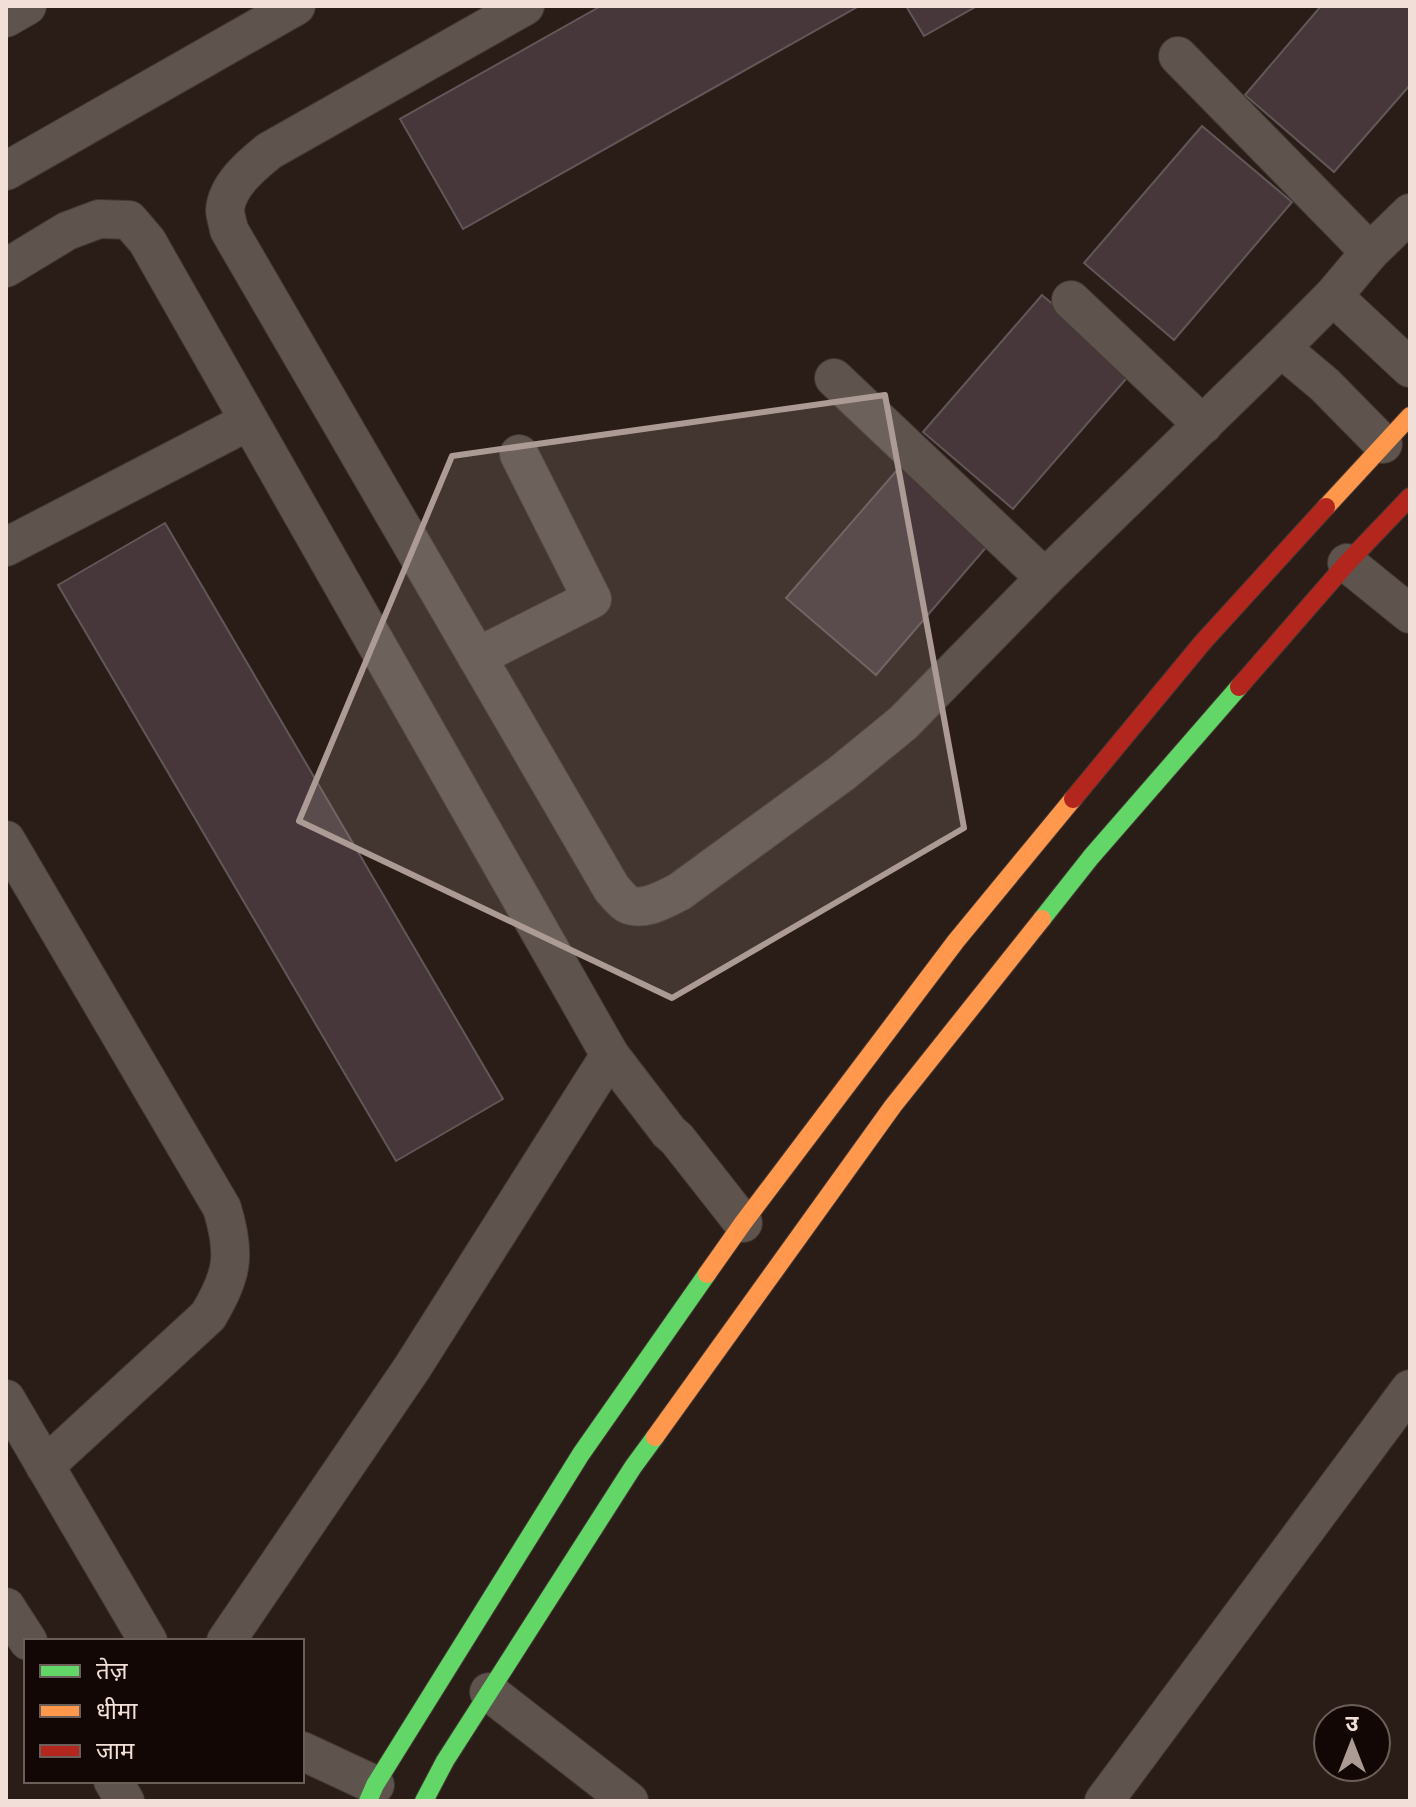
<svg xmlns="http://www.w3.org/2000/svg" width="1416" height="1807" font-family="'Roboto Serif','Noto Sans Devanagari',serif">
	<style>
		.building { fill: #47373b; stroke: #625758; stroke-width: 2 }
		.lines { fill: none; stroke-linecap: round; stroke-linejoin: round }
		.street-casing { stroke: #433732; stroke-width: 40 }
		.fast-casing { stroke: #433732; stroke-width: 20 }
		.slow-casing { stroke: #433732; stroke-width: 20 }
		.jam-casing { stroke: #433732; stroke-width: 20 }
		.street { stroke: #5e534d; stroke-width: 38 }
		.fast { stroke: #63d668; stroke-width: 18 }
		.slow { stroke: #ff974d; stroke-width: 18 }
		.jam { stroke: #b3261e; stroke-width: 18 }
		.marked { fill: #ac9b94; fill-opacity: 0.2; stroke: #ac9b94; stroke-width: 6; stroke-linejoin: round }
	</style>
	<rect width="100%" height="100%" fill="#2a1c16"/>
	<!-- building -->
	<g class="building">
		<path d="M 601,6 L 859,6 L 463,229 L 400,119 Z"/>
		<path d="M 906,6 L 977,6 L 924,36 Z"/>
		<path d="M 1321,6 L 1410,6 L 1410,85 L 1334,172 L 1245,95 Z"/>
		<path d="M 1202,126 L 1292,202 L 1174,340 L 1084,263 Z"/>
		<path d="M 1042,295 L 1132,372 L 1013,509 L 923,432 Z"/>
		<path d="M 905,461 L 995,537 L 876,675 L 786,598 Z"/>
		<path d="M 165,523 L 503,1099 L 396,1161 L 58,585 Z"/>
	</g>
	<g class="lines">
		<!-- street casing -->
		<g class="street-casing">
			<g id="street">
				<path d="M 525,6 L 269,151 C 252,165 227,185 225,210 C 225,215 228,224 229,230 L 612,889 C 616,893 622,901 627,904 C 644,912 664,899 679,892 L 842,773 L 903,723 L 1045,578 L 1281,348 L 1333,296 L 1370,252 L 1410,213"/>
				<path d="M 6,18 L 27,6"/>
				<path d="M 1178,56 L 1370,252"/>
				<path d="M 6,171 L 296,6"/>
				<path d="M 6,268 L 67,231 L 99,219 L 129,220 L 147,241 L 610,1055 L 669,1132 L 677,1139 L 743,1223"/>
				<path d="M 1333,296 L 1410,368"/>
				<path d="M 1071,300 L 1203,425"/>
				<path d="M 1281,348 L 1325,385 L 1383,444"/>
				<path d="M 834,378 L 1045,578"/>
				<path d="M 6,547 L 249,421"/>
				<path d="M 1347,563 L 1410,614"/>
				<path d="M 477,657 L 592,599 L 519,454"/>
				<path d="M 6,840 L 222,1208 C 236,1254 233,1275 208,1316 L 45,1466"/>
				<path d="M 6,1399 L 148,1641"/>
				<path d="M 6,1607 L 28,1641"/>
				<path d="M 226,1641 L 412,1368 L 610,1055"/>
				<path d="M 489,1692 L 629,1801"/>
				<path d="M 302,1751 L 375,1785"/>
				<path d="M 113,1781 L 125,1801"/>
				<path d="M 1104,1801 L 1410,1389"/>
			</g>
		</g>
		<!-- fast casing -->
		<g class="fast-casing">
			<g id="fast">
				<path d="M 1042,919 L 1091,857 L 1239,687"/>
				<path d="M 368,1801 L 375,1785 L 581,1454 L 707,1274"/>
				<path d="M 424,1801 L 445,1761 L 633,1467 L 655,1437"/>
			</g>
		</g>
		<!-- slow casing -->
		<g class="slow-casing">
			<g id="slow">
				<path d="M 1326,507 L 1410,416"/>
				<path d="M 707,1274 L 743,1223 L 956,941 L 1073,799"/>
				<path d="M 655,1437 L 893,1106 L 1042,919"/>
			</g>
		</g>
		<!-- jam casing -->
		<g class="jam-casing">
			<g id="jam">
				<path d="M 1239,687 L 1347,563 L 1410,497"/>
				<path d="M 1073,799 L 1203,642 L 1326,507"/>
			</g>
		</g>
		<!-- street -->
		<use href="#street" class="street"/>
		<!-- fast -->
		<use href="#fast" class="fast"/>
		<!-- slow -->
		<use href="#slow" class="slow"/>
		<!-- jam -->
		<use href="#jam" class="jam"/>
	</g>
	<!-- marked area -->
	<path class="marked" d="M 885,395 L 964,828 L 672,998 L 299,821 L 452,456 Z"/>
	<!-- border -->
	<rect width="1416" height="1807" fill="none" stroke="#f2e0d8" stroke-width="16"/>
	<!-- legend -->
	<rect x="24" y="1639" width="280" height="144" fill="#120704" stroke="#6c5e59" stroke-width="2"/>
	<rect x="40" y="1665" width="40" height="12" fill="#63d668" stroke="#6c5e59" stroke-width="2"/>
	<text x="96" y="1679" font-size="24" fill="#f2e0d8">तेज़</text>
	<rect x="40" y="1705" width="40" height="12" fill="#ff974d" stroke="#6c5e59" stroke-width="2"/>
	<text x="96" y="1719" font-size="24" fill="#f2e0d8">धीमा</text>
	<rect x="40" y="1745" width="40" height="12" fill="#b3261e" stroke="#6c5e59" stroke-width="2"/>
	<text x="96" y="1759" font-size="24" fill="#f2e0d8">जाम</text>
	<!-- north arrow -->
	<g transform="translate(1352 1743)"><circle r="38" fill="#120704" stroke="#6c5e59" stroke-width="2"/>
	<path d="M0-6L14 30L0 20L-14 30Z" fill="#ac9b94"/>
	<text y="-12" font-size="22" font-weight="bold" text-anchor="middle" fill="#f2e0d8">उ</text>
	</g>
</svg>
